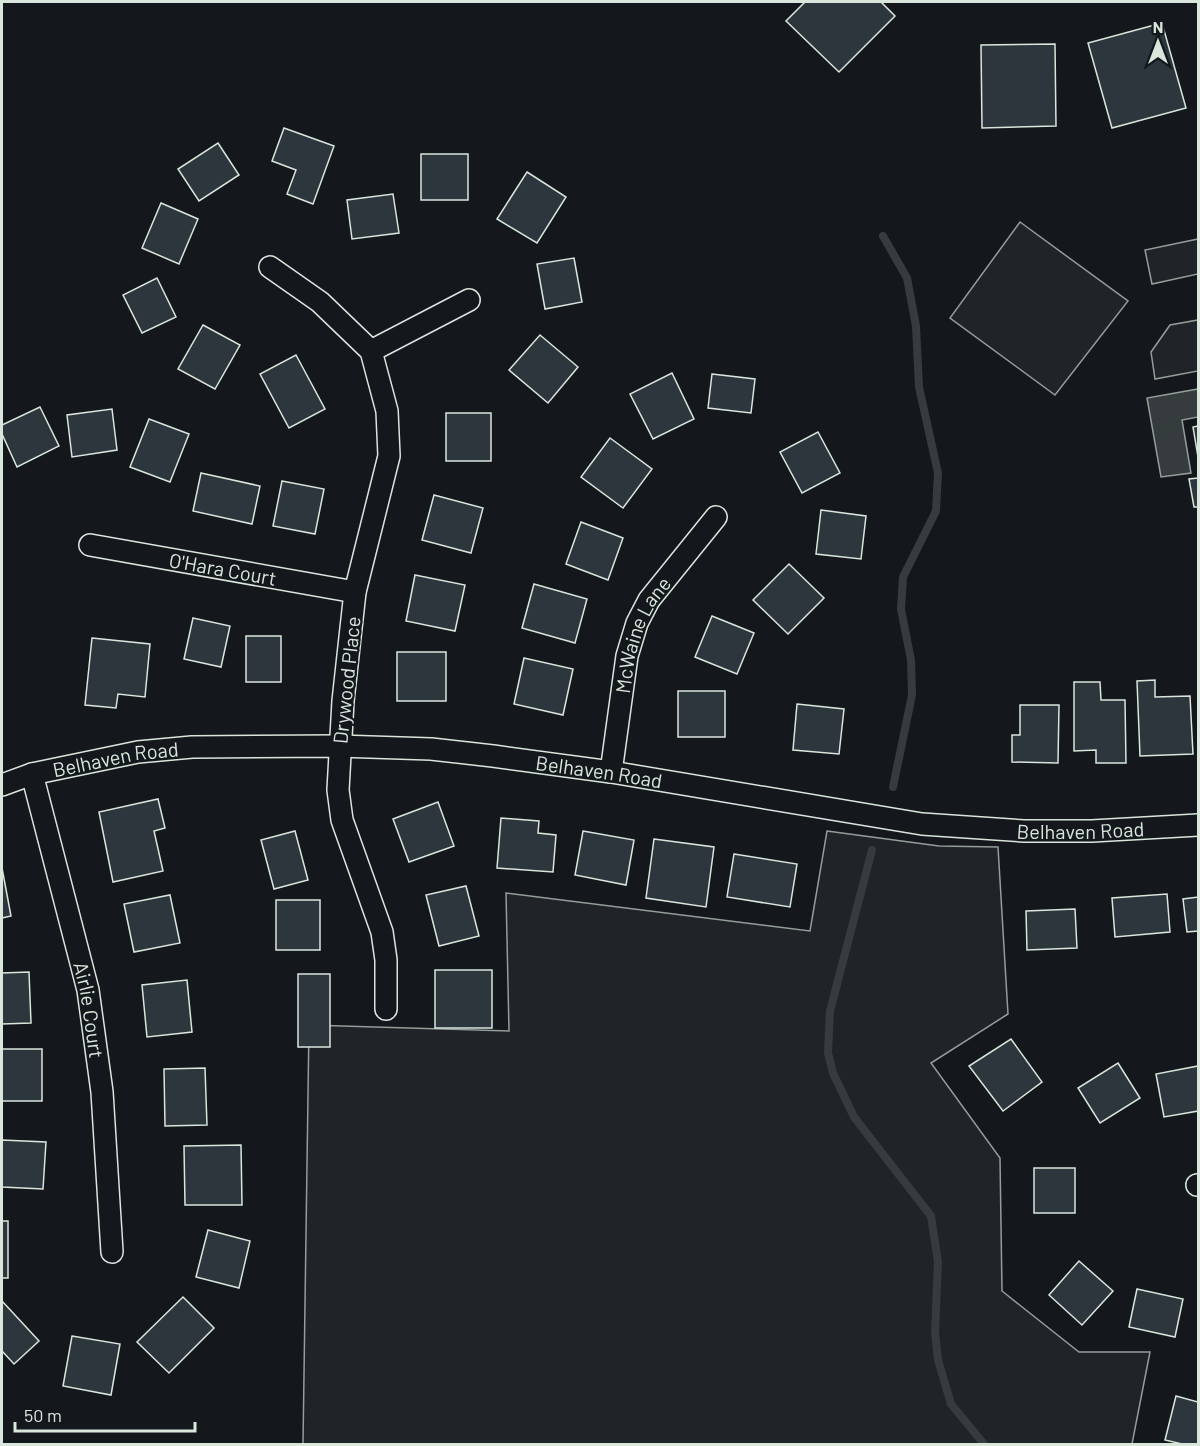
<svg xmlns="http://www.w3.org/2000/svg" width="1200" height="1446" font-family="Barlow,sans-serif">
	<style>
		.green { fill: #202428; stroke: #939e99; stroke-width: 1.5 }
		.water { fill: #363b3e; stroke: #939e99; stroke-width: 1.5 }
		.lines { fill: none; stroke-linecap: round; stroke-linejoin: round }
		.stream { stroke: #363b3e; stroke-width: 8 }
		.building { fill: #2c363c; stroke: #d8e6dc; stroke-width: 1.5 }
		.street-casing { stroke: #d8e6dc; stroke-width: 24 }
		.street { stroke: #14181c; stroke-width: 21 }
		.labels { text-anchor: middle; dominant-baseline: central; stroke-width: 4.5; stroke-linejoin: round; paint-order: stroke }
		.street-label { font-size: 20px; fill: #d8e6dc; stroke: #14181c }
	</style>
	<rect width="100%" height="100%" fill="#14181c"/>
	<!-- green -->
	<g class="green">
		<path d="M 1020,222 L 1128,301 L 1055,395 L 950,318 Z"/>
		<path d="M 1198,239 L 1198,274 L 1152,284 L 1145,250 Z"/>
		<path d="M 1198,320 L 1198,371 L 1155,379 L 1151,352 L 1170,325 Z"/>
		<path d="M 827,831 L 939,846 L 998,847 L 1008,1014 L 931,1063 L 1000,1158 L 1002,1291 L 1079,1352 L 1150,1352 L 1132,1444 L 303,1444 L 309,1025 L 509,1031 L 506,893 L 810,931 Z"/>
	</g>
	<!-- water -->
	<path class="water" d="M 1198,389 L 1198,417 L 1182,420 L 1191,473 L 1161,477 L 1147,398 Z"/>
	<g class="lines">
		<!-- stream -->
		<g class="stream">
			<path d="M 883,236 L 907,278 L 916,326 L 919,387 L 938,473 L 936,511 L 903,577 L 901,609 L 911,660 L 912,695 L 893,787"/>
			<path d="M 872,850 L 830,1011 L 828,1053 L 833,1073 L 854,1117 L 931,1216 L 938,1262 L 935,1332 L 938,1360 L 951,1404 L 984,1444"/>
		</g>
	</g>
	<!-- building -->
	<g class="building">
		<path d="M 805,2 L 881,2 L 895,16 L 839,72 L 786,21 Z"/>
		<path d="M 1162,23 L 1186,108 L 1112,128 L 1088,43 Z"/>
		<path d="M 1055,44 L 1056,126 L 982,128 L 981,45 Z"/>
		<path d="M 284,128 L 334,146 L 313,204 L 287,194 L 296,170 L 272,161 Z"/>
		<path d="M 218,143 L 239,175 L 199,201 L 178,169 Z"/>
		<rect x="421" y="154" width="47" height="46"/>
		<path d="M 527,172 L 566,197 L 537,243 L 497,219 Z"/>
		<path d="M 393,194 L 399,233 L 352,239 L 347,200 Z"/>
		<path d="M 161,203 L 198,219 L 179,264 L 142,248 Z"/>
		<path d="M 574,258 L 582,302 L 545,309 L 537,264 Z"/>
		<path d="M 157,278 L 176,317 L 142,333 L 123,295 Z"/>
		<path d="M 203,325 L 240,345 L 215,389 L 178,369 Z"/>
		<path d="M 540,335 L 578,367 L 548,403 L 509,370 Z"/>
		<path d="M 296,355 L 325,409 L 289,428 L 260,374 Z"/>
		<path d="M 672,373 L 694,419 L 653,439 L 630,394 Z"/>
		<path d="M 712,374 L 755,379 L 751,413 L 708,408 Z"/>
		<path d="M 40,407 L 59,446 L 17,467 L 2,434 L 2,425 Z"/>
		<path d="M 112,409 L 117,450 L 72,457 L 67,415 Z"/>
		<rect x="446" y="413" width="45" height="48"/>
		<path d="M 149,419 L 189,434 L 170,482 L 130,467 Z"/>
		<path d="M 1198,426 L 1198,457 L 1193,427 Z"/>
		<path d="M 818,432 L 840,473 L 802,493 L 780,452 Z"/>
		<path d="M 610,438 L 652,469 L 623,508 L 581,477 Z"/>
		<path d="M 201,473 L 260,486 L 252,524 L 193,511 Z"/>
		<path d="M 1198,478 L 1198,507 L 1194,507 L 1189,479 Z"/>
		<path d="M 282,481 L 324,489 L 315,534 L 273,526 Z"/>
		<path d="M 434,495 L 483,508 L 471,553 L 422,540 Z"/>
		<path d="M 821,510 L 866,516 L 861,559 L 816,554 Z"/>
		<path d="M 581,522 L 623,538 L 608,580 L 566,564 Z"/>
		<path d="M 789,564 L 824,598 L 788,634 L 753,600 Z"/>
		<path d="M 415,575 L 465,585 L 455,631 L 406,621 Z"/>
		<path d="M 534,584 L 587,599 L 575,643 L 522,628 Z"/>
		<path d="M 712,616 L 754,633 L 737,674 L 695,657 Z"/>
		<path d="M 193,618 L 230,626 L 221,667 L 184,659 Z"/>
		<rect x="246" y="636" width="35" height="46"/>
		<path d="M 92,638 L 150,644 L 145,697 L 118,694 L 116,708 L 85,705 Z"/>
		<rect x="397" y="652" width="49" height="49"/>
		<path d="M 524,658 L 573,669 L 563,715 L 514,704 Z"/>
		<path d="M 1155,680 L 1155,697 L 1190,696 L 1193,754 L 1140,756 L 1137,681 Z"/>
		<path d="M 1074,682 L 1100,682 L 1101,700 L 1125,700 L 1126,763 L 1096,763 L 1096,750 L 1074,751 Z"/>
		<rect x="678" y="691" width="47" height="46"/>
		<path d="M 797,704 L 844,709 L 839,754 L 793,750 Z"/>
		<path d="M 1020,705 L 1059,705 L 1058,763 L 1012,762 L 1012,735 L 1020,735 Z"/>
		<path d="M 158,799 L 165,828 L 154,831 L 163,871 L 113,882 L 99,812 Z"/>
		<path d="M 438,802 L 454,846 L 409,862 L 393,819 Z"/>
		<path d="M 501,818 L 539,821 L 538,833 L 556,835 L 553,872 L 497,868 Z"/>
		<path d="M 295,831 L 308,880 L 274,889 L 261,840 Z"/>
		<path d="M 583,831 L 634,840 L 626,885 L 575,875 Z"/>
		<path d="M 654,839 L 714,847 L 706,907 L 646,898 Z"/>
		<path d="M 734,854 L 797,864 L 790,907 L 727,897 Z"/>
		<path d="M 2,868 L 11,916 L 2,918 Z"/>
		<path d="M 466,886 L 479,936 L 439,946 L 426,895 Z"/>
		<path d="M 1167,894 L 1170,932 L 1115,937 L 1112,898 Z"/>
		<path d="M 170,895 L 180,943 L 134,952 L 124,904 Z"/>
		<path d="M 1198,897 L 1198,931 L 1187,932 L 1183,899 Z"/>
		<rect x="276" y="900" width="44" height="50"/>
		<path d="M 1075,909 L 1077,948 L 1027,950 L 1026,911 Z"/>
		<rect x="435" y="970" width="57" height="58"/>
		<path d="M 29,972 L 31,1023 L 2,1024 L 2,973 Z"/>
		<rect x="298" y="974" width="32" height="73"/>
		<path d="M 187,980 L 192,1032 L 147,1037 L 142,985 Z"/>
		<path d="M 1011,1039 L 1042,1082 L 1003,1111 L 969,1066 Z"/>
		<rect x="2" y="1049" width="40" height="52"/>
		<path d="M 1118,1063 L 1140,1098 L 1100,1123 L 1078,1088 Z"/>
		<path d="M 1198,1066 L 1198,1111 L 1164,1117 L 1156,1074 Z"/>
		<path d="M 205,1068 L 207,1125 L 165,1126 L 164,1069 Z"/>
		<path d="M 2,1140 L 46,1142 L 43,1189 L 2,1187 Z"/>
		<path d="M 241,1145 L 242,1205 L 185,1205 L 184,1146 Z"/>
		<rect x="1034" y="1168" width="41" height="45"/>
		<rect x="2" y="1221" width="6" height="57"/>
		<path d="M 208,1230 L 250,1241 L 239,1288 L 196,1277 Z"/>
		<path d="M 1079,1261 L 1113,1291 L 1082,1325 L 1049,1295 Z"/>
		<path d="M 1137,1289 L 1183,1299 L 1175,1337 L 1129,1327 Z"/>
		<path d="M 183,1297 L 214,1328 L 169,1373 L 137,1342 Z"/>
		<path d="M 2,1301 L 39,1341 L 14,1364 L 2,1351 Z"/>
		<path d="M 72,1336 L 120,1344 L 111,1395 L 63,1386 Z"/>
		<path d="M 1176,1396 L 1198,1402 L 1198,1444 L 1182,1444 L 1165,1440 Z"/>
	</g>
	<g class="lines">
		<!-- street casing -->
		<g class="street-casing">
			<g id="street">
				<path d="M 270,267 L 320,302 L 371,351 L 387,411 L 389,456 L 355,592 L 343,701 L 338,790 L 342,820 L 382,932 L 386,960 L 386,1009"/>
				<path d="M 371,351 L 469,300"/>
				<path id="s1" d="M 90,545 L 355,592"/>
				<path id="s2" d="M 611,772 L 627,656 L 637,623 L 649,600 L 716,517"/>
				<path id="s3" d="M 32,774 L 88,990 L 102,1092 L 112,1252"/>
				<path id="s4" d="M 2,785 L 32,774 L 138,752 L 192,747 L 339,746 L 431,749 L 493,756 L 611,772 L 922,824 L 1024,831 L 1092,831 L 1198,825"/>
				<path d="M 1197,1185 L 1198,1185"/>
			</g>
		</g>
		<!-- street -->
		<use href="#street" class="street"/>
	</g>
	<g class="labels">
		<!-- street labels -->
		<g class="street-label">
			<text stroke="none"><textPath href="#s1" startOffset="135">O'Hara Court</textPath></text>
			<text stroke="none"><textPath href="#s2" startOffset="142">McWaine Lane</textPath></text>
			<text transform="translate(346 680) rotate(-84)">Drywood Place</text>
			<text stroke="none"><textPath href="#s4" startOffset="117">Belhaven Road</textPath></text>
			<text stroke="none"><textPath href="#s4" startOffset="603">Belhaven Road</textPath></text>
			<text stroke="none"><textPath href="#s4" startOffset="1089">Belhaven Road</textPath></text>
			<text stroke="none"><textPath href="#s3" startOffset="243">Airlie Court</textPath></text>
		</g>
	</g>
	<!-- border -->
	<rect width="1200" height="1446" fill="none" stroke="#d8e6dc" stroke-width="6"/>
	<!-- north arrow -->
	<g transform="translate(1158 42)" stroke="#14181c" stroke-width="4.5" paint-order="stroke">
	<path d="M0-4.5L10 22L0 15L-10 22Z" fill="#d8e6dc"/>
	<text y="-9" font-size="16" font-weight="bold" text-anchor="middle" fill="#d8e6dc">N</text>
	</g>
	<!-- scale -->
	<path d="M15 1422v9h180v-9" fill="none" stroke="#d8e6dc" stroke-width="3"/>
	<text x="24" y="1422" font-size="18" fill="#d8e6dc" stroke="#14181c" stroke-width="4.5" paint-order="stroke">50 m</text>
</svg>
